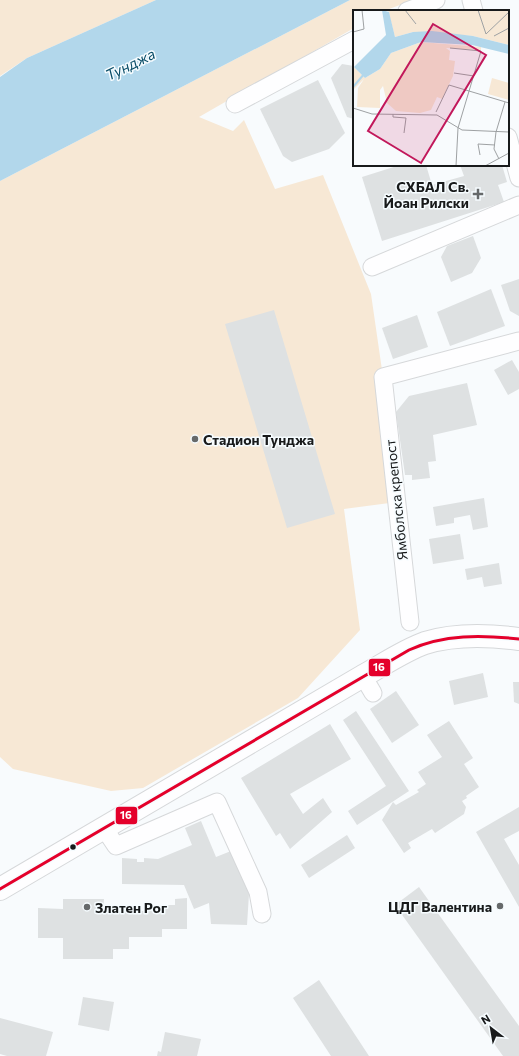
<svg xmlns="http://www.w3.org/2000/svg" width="519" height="1056" font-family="Commissioner,sans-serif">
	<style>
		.green { fill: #f7e8d5 }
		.water { fill: #b2d7eb }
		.building { fill: #dee1e2 }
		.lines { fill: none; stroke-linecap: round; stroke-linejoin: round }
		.street-casing { stroke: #d6d8da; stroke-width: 19 }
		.secondary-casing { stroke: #d6d8da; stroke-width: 24 }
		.street { stroke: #fefeff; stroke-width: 17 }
		.secondary { stroke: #fefeff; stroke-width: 22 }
		.bus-1-casing { stroke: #f6fcff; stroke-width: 6 }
		.bus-1 { stroke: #e4002b; stroke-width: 3 }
		.poi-dot { fill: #66696a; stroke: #f6fcff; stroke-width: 1.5 }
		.bus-dot { fill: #181a1b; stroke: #f6fcff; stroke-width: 1.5 }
		.labels { text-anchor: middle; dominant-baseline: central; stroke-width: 3; stroke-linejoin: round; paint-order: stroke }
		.poi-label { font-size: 14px; font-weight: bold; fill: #181a1b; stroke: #f6fcff; text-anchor: end }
		.street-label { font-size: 14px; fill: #181a1b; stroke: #f6fcff }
		.water-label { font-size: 15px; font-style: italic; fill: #0a4e69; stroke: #f6fcff }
		.inset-river { fill: none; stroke: #b2d7eb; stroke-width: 2 }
		.inset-road { fill: none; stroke: #9ea1a3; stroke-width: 1 }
		.view { fill: #c2185b; fill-opacity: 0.15; stroke: #c2185b; stroke-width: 2 }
		.inset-edge { fill: none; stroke: #181a1b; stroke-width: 2 }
		.line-badge { stroke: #f6fcff; stroke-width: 1.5 }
		.badge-label { font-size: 11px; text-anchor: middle; font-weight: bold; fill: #fff }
	</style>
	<rect width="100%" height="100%" fill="#f8fbfd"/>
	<!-- green -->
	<g class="green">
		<path d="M 0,0 L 156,0 L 27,58 L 0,76 Z"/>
		<path d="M 350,0 L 413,0 L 384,11 L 354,11 L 354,28 L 199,117 L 233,131 L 244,120 L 275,189 L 323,175 L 371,294 L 383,377 L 397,502 L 344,509 L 360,630 L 298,698 L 143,788 L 111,791 L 13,769 L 0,757 L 0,181 Z"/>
	</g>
	<!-- water -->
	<path class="water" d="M 156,0 L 350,0 L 0,181 L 0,77 L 27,58 Z"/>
	<!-- building -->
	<g class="building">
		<path d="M 342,64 L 354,66 L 354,119 L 347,117 L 331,78 Z"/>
		<path d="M 318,80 L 345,133 L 329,149 L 292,162 L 283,156 L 260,109 Z"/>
		<path d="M 400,165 L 426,165 L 432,185 L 464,176 L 460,165 L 502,165 L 507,182 L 498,185 L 504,202 L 382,241 L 362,177 Z"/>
		<path d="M 473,236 L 481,258 L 472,273 L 451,282 L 441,257 L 447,246 Z"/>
		<path d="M 519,279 L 519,316 L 510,311 L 501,285 Z"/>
		<path d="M 491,289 L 505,326 L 450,346 L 437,312 Z"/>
		<path d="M 274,310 L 335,514 L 287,528 L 225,324 Z"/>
		<path d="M 417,315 L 428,347 L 393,359 L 382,328 Z"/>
		<path d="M 512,360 L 519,372 L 519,389 L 508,395 L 494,370 Z"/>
		<path d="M 467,383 L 477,425 L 433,435 L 436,461 L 428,462 L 430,478 L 412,480 L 412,475 L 405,475 L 396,412 L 409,396 Z"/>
		<path d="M 484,498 L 488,527 L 473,530 L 470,515 L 454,518 L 454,523 L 436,526 L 433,507 Z"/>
		<path d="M 460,534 L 464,559 L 433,564 L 429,539 Z"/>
		<path d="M 499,563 L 502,584 L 484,587 L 482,577 L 467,580 L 465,569 Z"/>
		<path d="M 483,673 L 488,697 L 454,705 L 449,681 Z"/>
		<path d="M 513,682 L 519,682 L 519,704 L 514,702 Z"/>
		<path d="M 396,691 L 419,725 L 392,743 L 370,709 Z"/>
		<path d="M 356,711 L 409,791 L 357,825 L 348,811 L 386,786 L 343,720 Z"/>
		<path d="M 449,721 L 473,758 L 464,764 L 479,787 L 466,796 L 467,798 L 462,801 L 466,807 L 464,814 L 435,833 L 432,829 L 408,843 L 411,848 L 404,853 L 382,820 L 393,802 L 396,805 L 419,792 L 417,790 L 426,784 L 418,772 L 442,757 L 427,735 Z"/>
		<path d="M 330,724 L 351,759 L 290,794 L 303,814 L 323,798 L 332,812 L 290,849 L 280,833 L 276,836 L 241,778 Z"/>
		<path d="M 519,807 L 519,831 L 504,839 L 519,865 L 519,907 L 476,832 Z"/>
		<path d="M 201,821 L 216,857 L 231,851 L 249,894 L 247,925 L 211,924 L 209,903 L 194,909 L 184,885 L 122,884 L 122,858 L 137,859 L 137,862 L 144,862 L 144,858 L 158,859 L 192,845 L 185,828 Z"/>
		<path d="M 347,835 L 355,848 L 309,878 L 301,865 Z"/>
		<path d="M 419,887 L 519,1026 L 519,1056 L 503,1056 L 395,905 Z"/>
		<path d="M 187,898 L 187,929 L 162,929 L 162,937 L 129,937 L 129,949 L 113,949 L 113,959 L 63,959 L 63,938 L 38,938 L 38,908 L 63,909 L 63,899 L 104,899 L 103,911 L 165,911 L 165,905 L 175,905 L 175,899 Z"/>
		<path d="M 319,980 L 369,1056 L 331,1056 L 293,998 Z"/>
		<path d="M 83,997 L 114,1002 L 109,1031 L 78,1025 Z"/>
		<path d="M 0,1018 L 53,1032 L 46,1056 L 7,1056 L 0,1054 Z"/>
		<path d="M 165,1032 L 201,1039 L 197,1056 L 157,1056 L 158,1051 L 161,1052 Z"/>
	</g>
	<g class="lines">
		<!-- street casing -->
		<g class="street-casing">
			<g id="street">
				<path d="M 471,0 L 474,11"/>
				<path d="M 407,11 L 436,0"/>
				<path d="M 235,104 L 354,40"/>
				<path d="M 508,137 L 519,178"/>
				<path d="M 372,267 L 519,205"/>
				<path d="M 410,622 L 383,377 L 519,341"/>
				<path d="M 363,676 L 373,693"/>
				<path d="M 104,828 L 116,846 L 217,802 L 258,892 L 262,914"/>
			</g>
		</g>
		<!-- secondary casing -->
		<g class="secondary-casing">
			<path id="secondary" d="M 0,889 L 363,676 C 383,665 403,651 425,643 C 454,634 489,635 519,639"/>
		</g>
		<!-- street -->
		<use href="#street" class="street"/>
		<!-- secondary -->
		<use href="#secondary" class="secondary"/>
		<!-- bus-1 casing -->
		<g class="bus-1-casing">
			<path id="bus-1" d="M 0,889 L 409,650 C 444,634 482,635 519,639"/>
		</g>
		<!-- bus-1 -->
		<use href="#bus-1" class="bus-1"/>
	</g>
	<!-- markers -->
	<g class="poi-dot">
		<path d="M476 188h4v4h4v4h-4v4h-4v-4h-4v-4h4z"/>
		<circle cx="195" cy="439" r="4"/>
		<circle cx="500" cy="906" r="4"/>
		<circle cx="87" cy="907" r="4"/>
	</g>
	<circle class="bus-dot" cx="73" cy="847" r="3.5"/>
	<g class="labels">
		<!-- poi labels -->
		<g class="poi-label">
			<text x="469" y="186">СХБАЛ Св.<tspan x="469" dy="16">Йоан Рилски</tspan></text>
			<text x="203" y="439" text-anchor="start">Стадион Тунджа</text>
			<text x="492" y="906">ЦДГ Валентина</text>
			<text x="95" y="907" text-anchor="start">Златен Рог</text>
		</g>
		<!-- street labels -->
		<g class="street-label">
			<text transform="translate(396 500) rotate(-96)">Ямболска крепост</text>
		</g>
		<!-- water labels -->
		<g class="water-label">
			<text transform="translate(130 64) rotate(-26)">Тунджа</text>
		</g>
	</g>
	<!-- overview -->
	<g transform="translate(353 10)">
		<rect width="156" height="156" fill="#f8fbfd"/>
		<path d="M 35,0 L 156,0 L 156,35 L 120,26 L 60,22 L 42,27 ZM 68,32 L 128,37 L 128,40 L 93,38 L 97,41 L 96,50 L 102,51 L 100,66 L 89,89 L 84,87 L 78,100 L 67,103 L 43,101 L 34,93 L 30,76 L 27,80 L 27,98 L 4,97 L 5,78 L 11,69 L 0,80 L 1,57 L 12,68 L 27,59 L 38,43 ZM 139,68 L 156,73 L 156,90 L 135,84 Z" fill="#f7e8d5"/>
		<path d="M 29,0 L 36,2 L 42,27 L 60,22 L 79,21 L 120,26 L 156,35 L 156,44 L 119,35 L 68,32 L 38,43 L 27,59 L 12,68 L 1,57 L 33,25 Z" fill="#b2d7eb"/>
		<path class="inset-river" d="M 0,77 L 12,63"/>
		<path class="inset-road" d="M 52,0 L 63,14M 125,0 L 133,24 L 156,2M 0,22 L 11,19 L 9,0M 141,26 L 156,18M 97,38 L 128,41 L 105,118 L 103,156M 101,63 L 121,66M 0,98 L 19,104 L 84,105 L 109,120 L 156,122M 83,102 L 96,75 L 156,93M 40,104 L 40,107 L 53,108 L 51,123M 127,145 L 125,134 L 142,135M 146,149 L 141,139 L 143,122 L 152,92M 132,156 L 156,143"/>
		<path class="view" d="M 80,14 L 133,45 L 68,153 L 15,121 Z"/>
		<rect width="156" height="156" class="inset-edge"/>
	</g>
	<g class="line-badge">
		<rect x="368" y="658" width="23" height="19" rx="4" fill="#e4002b"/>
		<rect x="115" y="806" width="23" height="19" rx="4" fill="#e4002b"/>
	</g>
	<g class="badge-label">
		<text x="379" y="671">16</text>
		<text x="126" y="819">16</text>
	</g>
	<!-- north arrow -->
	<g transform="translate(491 1028) rotate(329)" stroke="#f6fcff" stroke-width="3" paint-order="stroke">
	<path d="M0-3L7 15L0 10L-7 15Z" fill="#181a1b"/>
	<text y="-6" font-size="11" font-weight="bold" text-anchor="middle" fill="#181a1b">N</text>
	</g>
</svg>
